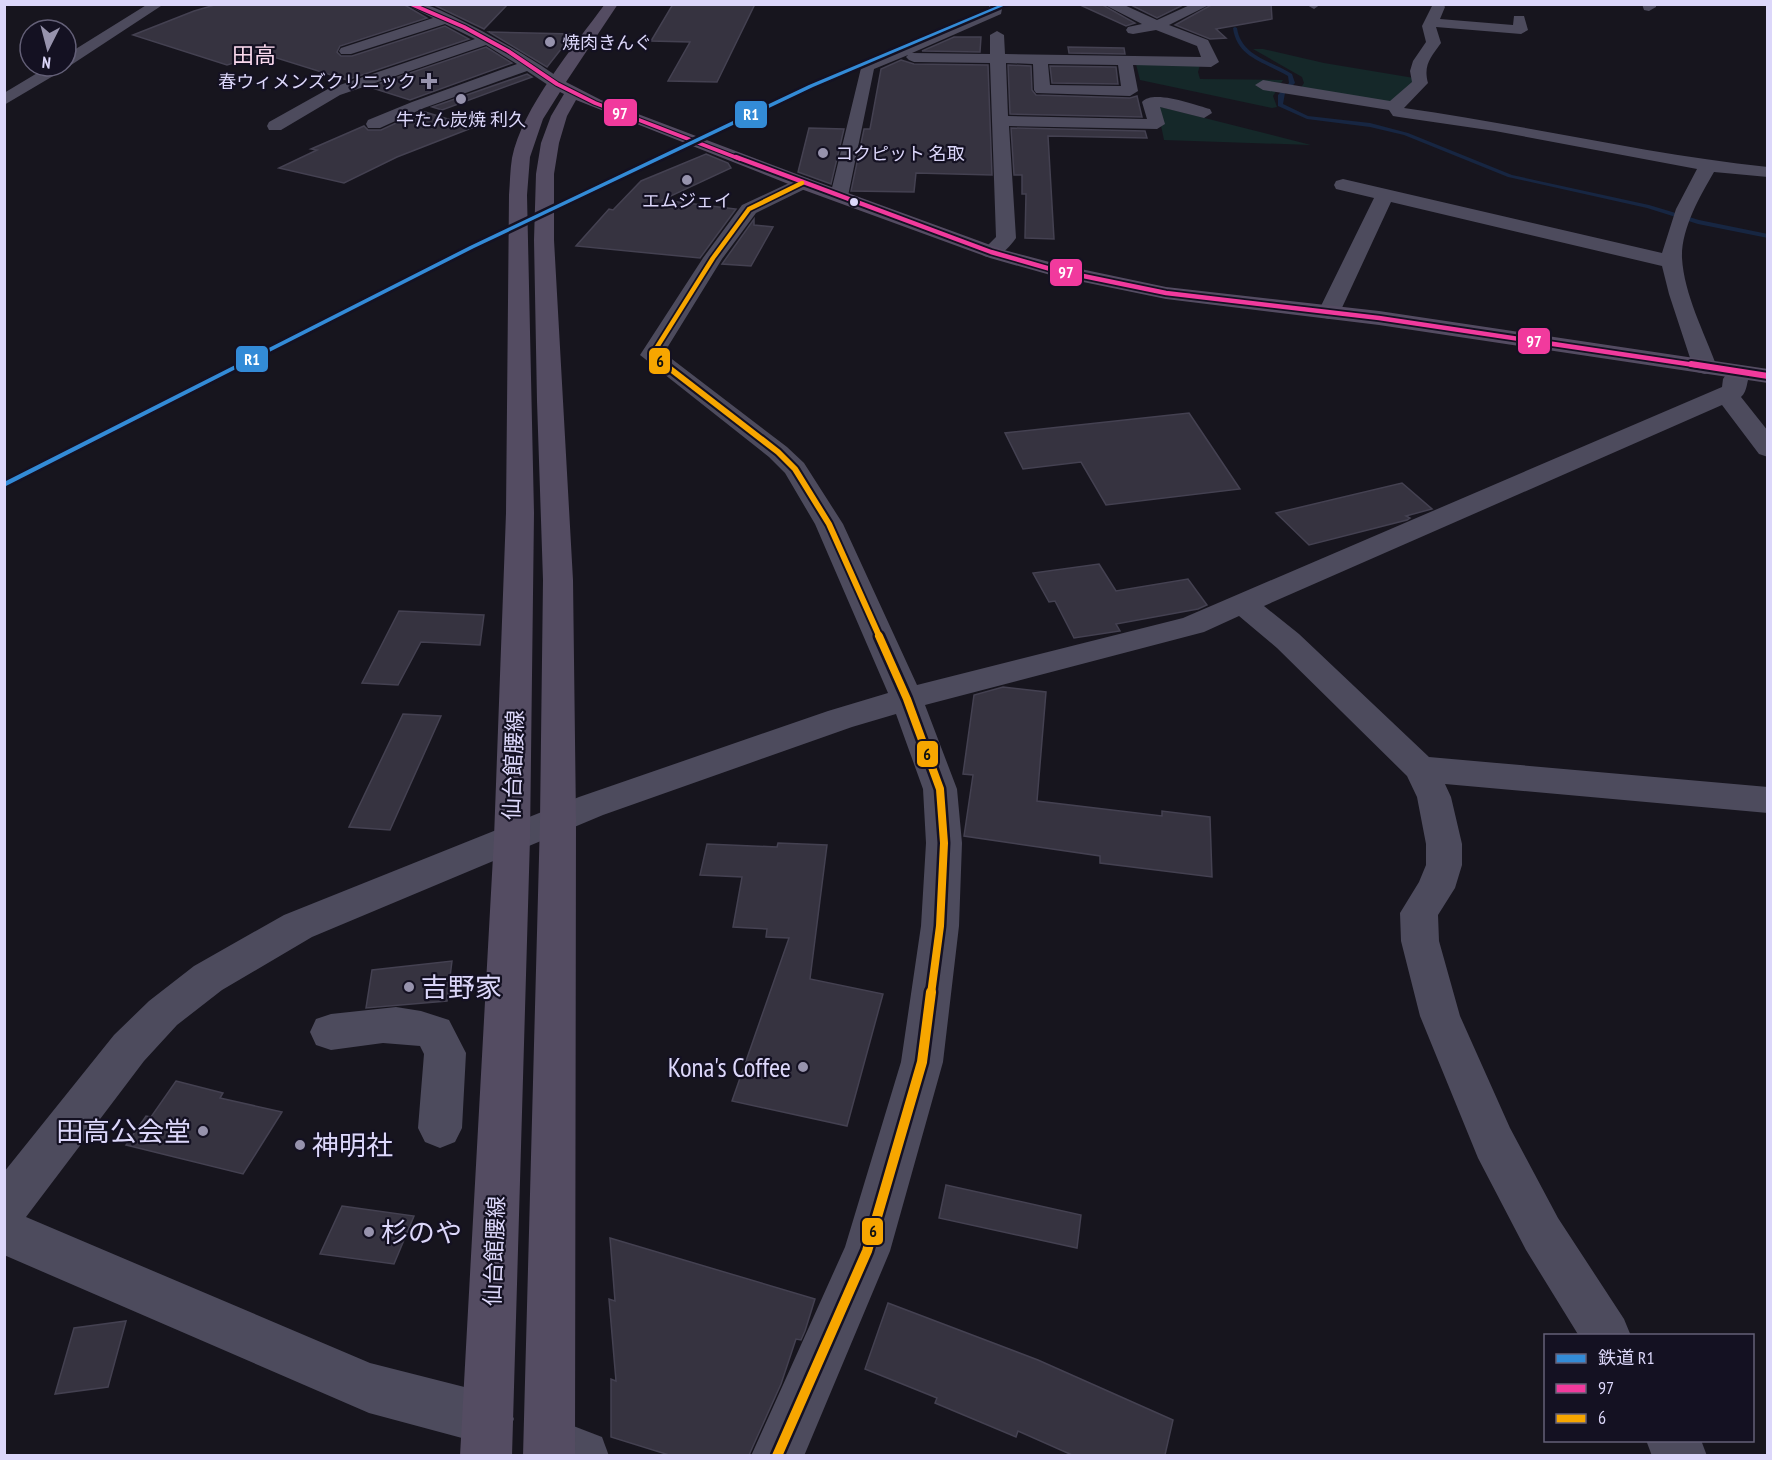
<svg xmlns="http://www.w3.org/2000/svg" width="1772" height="1460" font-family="'PT Sans Narrow','Noto Sans JP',sans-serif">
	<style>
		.green { fill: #152829 }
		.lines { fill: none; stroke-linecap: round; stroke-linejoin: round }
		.stream { fill: #172642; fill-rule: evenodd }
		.building { fill: #363340; stroke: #444151; stroke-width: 1.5 }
		.minor { fill: #4d4b5d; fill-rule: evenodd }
		.major { fill: #544c62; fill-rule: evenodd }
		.bus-1-far2-casing { stroke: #141122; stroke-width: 6 }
		.bus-1-far1-casing { stroke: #141122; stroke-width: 8 }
		.bus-1-casing { stroke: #141122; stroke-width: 10 }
		.bus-2-far3-casing { stroke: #141122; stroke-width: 8 }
		.bus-2-far2-casing { stroke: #141122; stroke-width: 10 }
		.bus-2-far1-casing { stroke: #141122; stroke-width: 13 }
		.bus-2-casing { stroke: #141122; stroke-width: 15 }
		.bus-1-far2 { stroke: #f13a9d; stroke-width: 4 }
		.bus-1-far1 { stroke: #f13a9d; stroke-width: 4.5 }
		.bus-1 { stroke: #f13a9d; stroke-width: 6 }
		.bus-2-far3 { stroke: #f7a600; stroke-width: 4.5 }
		.bus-2-far2 { stroke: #f7a600; stroke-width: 6 }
		.bus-2-far1 { stroke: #f7a600; stroke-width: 8 }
		.bus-2 { stroke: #f7a600; stroke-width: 10 }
		.rail-1-casing { stroke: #141122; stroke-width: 5 }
		.rail-1 { fill: #338bd7; fill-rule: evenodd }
		.poi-dot { fill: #9793ad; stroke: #141122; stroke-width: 2 }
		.bus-dot { fill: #dcd7fa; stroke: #141122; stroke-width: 2 }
		.labels { text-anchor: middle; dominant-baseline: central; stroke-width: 4.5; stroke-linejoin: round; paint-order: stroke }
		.far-poi-label { font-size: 18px; fill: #dcd7fa; stroke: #141122; text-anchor: start }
		.far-quarter-label { font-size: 22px; fill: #fad9ed; stroke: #141122 }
		.street-label { font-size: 22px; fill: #dcd7fa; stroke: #141122 }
		.near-poi-label { font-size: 27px; fill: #dcd7fa; stroke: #141122; text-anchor: start }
		.line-badge { stroke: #141122; stroke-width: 2 }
		.badge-label { font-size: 16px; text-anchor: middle; font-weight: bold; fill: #fff }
		.pale-badge-label { font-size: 16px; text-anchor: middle; font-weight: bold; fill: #111 }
	</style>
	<rect width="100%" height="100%" fill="#17151e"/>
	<!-- green -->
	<g class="green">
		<path d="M 1253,49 L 1263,49 L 1324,63 L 1414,78 L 1414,83 L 1390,103 L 1300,89 L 1304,83 L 1302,77 Z"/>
		<path d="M 1136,64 L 1200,65 L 1198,72 L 1200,79 L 1283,80 L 1273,96 L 1277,107 L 1272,108 L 1140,80 Z"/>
		<path d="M 1157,106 L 1311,145 L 1164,140 Z"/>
	</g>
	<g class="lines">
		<!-- stream -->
		<path class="stream" d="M 1235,27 L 1237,28 C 1241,56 1271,61 1292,74 L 1295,83 L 1285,93 L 1283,104 L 1308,116 L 1370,123 L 1408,133 L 1512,175 L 1649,205 L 1699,220 L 1768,234 L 1768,238 L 1698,224 L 1647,208 L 1508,177 L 1404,135 L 1370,127 L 1307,119 L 1278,106 L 1278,95 L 1289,83 L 1288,76 C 1265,62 1237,58 1233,28 Z"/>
	</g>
	<!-- building -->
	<g class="building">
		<path d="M 218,4 L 403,4 L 427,18 L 340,46 L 337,52 L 341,56 L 352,56 L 445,26 L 469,39 L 347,80 L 264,54 L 227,65 L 133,35 L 194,11 Z"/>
		<path d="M 432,4 L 508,4 L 484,29 Z"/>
		<path d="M 673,4 L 755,4 L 717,82 L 668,81 L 690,42 L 651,41 Z"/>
		<path d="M 1078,4 L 1101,4 L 1135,23 L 1126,26 Z"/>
		<path d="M 1129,4 L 1185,4 L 1157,18 Z"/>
		<path d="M 1213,4 L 1271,4 L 1272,19 L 1216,29 L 1226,38 L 1210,39 L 1175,25 Z"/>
		<path d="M 489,32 L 573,34 L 547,67 Z"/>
		<path d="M 954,37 L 981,37 L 980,52 L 922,51 Z"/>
		<path d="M 486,47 L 512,63 L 410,100 L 369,87 Z"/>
		<path d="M 1068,47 L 1124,48 L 1125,54 L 1069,53 Z"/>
		<path d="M 901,60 L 914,64 L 988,65 L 992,175 L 916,173 L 914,192 L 851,191 L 864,129 L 870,129 L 881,69 Z"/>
		<path d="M 1008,65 L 1031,66 L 1032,90 L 1036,95 L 1130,98 L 1137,96 L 1142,117 L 1010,114 Z"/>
		<path d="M 1050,66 L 1116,67 L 1118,84 L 1052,83 Z"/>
		<path d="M 527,74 L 532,77 L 442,110 L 432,107 Z"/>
		<path d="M 422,111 L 474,127 L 397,157 L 344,183 L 279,168 L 317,150 L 311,149 L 364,126 L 368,130 L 381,130 Z"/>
		<path d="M 809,128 L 844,129 L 831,184 L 798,172 Z"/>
		<path d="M 1011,128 L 1145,131 L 1147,138 L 1048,136 L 1054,239 L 1025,238 L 1026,194 L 1022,194 L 1022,175 L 1014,175 Z"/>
		<path d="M 706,154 L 728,163 L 731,168 L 662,200 L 736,209 L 700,258 L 576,246 L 609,209 L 613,210 L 641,181 Z"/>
		<path d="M 754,219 L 754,225 L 773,227 L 751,266 L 722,264 Z"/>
		<path d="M 1189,413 L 1240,489 L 1106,505 L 1081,462 L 1023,469 L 1005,433 Z"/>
		<path d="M 1402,483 L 1432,509 L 1406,516 L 1410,518 L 1407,520 L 1309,545 L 1276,513 Z"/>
		<path d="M 1099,564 L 1116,591 L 1188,579 L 1207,605 L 1198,609 L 1116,624 L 1120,631 L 1074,638 L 1055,601 L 1049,602 L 1033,573 Z"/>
		<path d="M 399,611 L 484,615 L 480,645 L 421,642 L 398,685 L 362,683 Z"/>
		<path d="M 1003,687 L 1046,692 L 1037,801 L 1162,816 L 1162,811 L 1210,817 L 1212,877 L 1100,863 L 1100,856 L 964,836 L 973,775 L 963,774 L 974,695 Z"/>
		<path d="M 403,714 L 441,716 L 390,830 L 349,827 Z"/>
		<path d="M 778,843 L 827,845 L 810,979 L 883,994 L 847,1126 L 732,1101 L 789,938 L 766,937 L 767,929 L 733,927 L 742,877 L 700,875 L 707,844 L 777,847 Z"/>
		<path d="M 452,961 L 447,1001 L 366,1008 L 372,970 Z"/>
		<path d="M 176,1081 L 223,1093 L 220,1098 L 282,1112 L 243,1174 L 126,1145 L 146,1116 L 151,1117 Z"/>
		<path d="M 946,1185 L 1081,1215 L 1077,1248 L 939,1218 Z"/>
		<path d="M 342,1206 L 414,1216 L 394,1264 L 320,1254 Z"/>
		<path d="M 610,1238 L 815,1299 L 805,1331 L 801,1340 L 796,1339 L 781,1384 L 749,1455 L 669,1455 L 611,1437 L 611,1379 L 616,1381 L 609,1299 L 615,1301 Z"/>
		<path d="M 888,1303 L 1038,1360 L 1173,1420 L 1165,1455 L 1072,1455 L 1018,1431 L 1016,1437 L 935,1403 L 937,1398 L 865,1369 Z"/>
		<path d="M 126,1321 L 108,1387 L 55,1394 L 74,1328 Z"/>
	</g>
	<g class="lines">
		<!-- minor -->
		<g class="minor">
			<path d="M 148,4 L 164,4 L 65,69 L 4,105 L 4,93 L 49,66 L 66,66 L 66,55 Z"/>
			<path d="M 405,4 C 411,4 417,4 423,4 C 444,8 553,68 565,84 L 563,87 L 551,87 L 527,71 L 424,108 L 380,128 L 368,128 L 366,124 L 368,120 L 412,102 L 517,64 L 486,45 L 340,95 L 281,130 L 269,130 L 267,126 L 269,122 L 328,89 L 475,39 L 445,24 L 351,54 L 341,54 L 339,51 L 341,48 L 433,18 Z"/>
			<path d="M 989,4 L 1003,4 L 1001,14 L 912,53 L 990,54 L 990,35 L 997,31 L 1004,35 L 1005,54 L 1201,57 L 1197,46 L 1156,30 L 1133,34 L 1128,33 L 1126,30 L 1128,27 L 1142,24 L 1103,4 L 1122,4 L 1157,20 L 1192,4 L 1211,4 L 1169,25 L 1208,40 L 1219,62 L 1211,67 L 1133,65 L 1138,91 L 1130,96 L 1036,93 L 1034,90 L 1033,64 L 1006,63 L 1008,116 L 1147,119 L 1142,102 C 1153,89 1195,105 1210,109 L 1212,113 L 1204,118 L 1160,107 L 1165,124 L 1157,129 L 1009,126 L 1016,238 C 1008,249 998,260 984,256 L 981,252 L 996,237 L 990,63 L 914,62 L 909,60 L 906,57 L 908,55 L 874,69 L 848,196 L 846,200 L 832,200 L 830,196 L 862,64 L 989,9 ZM 1048,64 L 1118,65 L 1121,86 L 1050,85 Z"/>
			<path d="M 1321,4 L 1314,9 L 1307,5 L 1308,4 Z"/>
			<path d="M 1433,4 L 1443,4 L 1445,7 L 1440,19 L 1513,25 L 1514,16 L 1524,16 L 1528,30 L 1521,34 L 1436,27 L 1441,43 C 1431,57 1423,65 1428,83 L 1404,108 C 1526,125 1646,154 1768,167 L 1768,177 L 1714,172 C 1700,196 1681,229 1682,258 C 1684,294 1704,332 1717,367 L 1713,372 L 1705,374 L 1697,372 L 1693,367 L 1669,294 L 1662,266 L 1391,202 L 1340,312 L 1337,317 L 1329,319 L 1321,317 L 1318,312 L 1374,198 L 1336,189 L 1334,185 L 1336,181 L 1343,179 L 1662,253 L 1676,209 L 1697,169 L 1495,131 L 1399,117 L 1393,116 L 1389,110 L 1263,90 L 1255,85 L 1263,80 L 1390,101 L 1412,82 L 1410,71 L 1413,61 L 1426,42 L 1422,26 Z"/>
			<path d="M 1642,4 L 1656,4 L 1656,7 L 1649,11 L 1644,10 Z"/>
			<path d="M 802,177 L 809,179 L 811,183 L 809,187 L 756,213 L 722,259 L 664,353 L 787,447 L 804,463 L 843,524 L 917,685 L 1183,618 L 1722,387 L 1723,379 L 1731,367 L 1739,365 L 1747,367 L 1751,372 C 1746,381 1748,391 1741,397 L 1768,431 L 1768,457 L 1759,454 L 1722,405 L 1264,606 L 1299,634 L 1429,757 L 1768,787 L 1768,813 L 1445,784 L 1451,797 L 1462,844 L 1462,865 L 1455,888 L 1438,915 L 1439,941 L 1460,1016 L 1510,1128 L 1558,1218 L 1624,1319 L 1631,1336 L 1579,1336 L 1526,1250 L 1478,1158 L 1420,1016 L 1401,941 L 1400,913 L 1419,882 L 1426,865 L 1426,844 L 1417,797 L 1407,776 L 1277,648 L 1239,616 L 1204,632 L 925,705 L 957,789 L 962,843 L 959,926 L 943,1062 L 890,1251 L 804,1456 L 751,1456 L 845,1247 L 901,1062 L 921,926 L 926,843 L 923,789 L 896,714 L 852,727 L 603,815 L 312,937 L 222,990 L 177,1025 L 144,1061 L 26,1217 L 370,1363 L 488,1393 L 506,1401 L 514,1419 L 506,1437 L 488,1445 L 369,1413 L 4,1255 L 4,1172 L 114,1035 L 149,1001 L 194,966 L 284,915 L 579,797 L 828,711 L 888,693 L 815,524 L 785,473 L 769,457 L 640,355 L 703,258 L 742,205 Z"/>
			<path d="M 396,1007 L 421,1011 L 449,1020 L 466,1053 L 462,1128 L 455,1142 L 440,1148 L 425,1142 L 418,1128 L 424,1054 L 420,1046 L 383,1043 L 331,1050 L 316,1045 L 310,1032 L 316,1019 L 331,1014 Z"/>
			<path d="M 550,1417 L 602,1437 L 609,1456 L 529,1456 L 524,1443 L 532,1425 Z"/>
			<path d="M 1646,1440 L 1701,1440 L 1707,1456 L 1652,1456 Z"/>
		</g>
		<!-- major -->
		<path class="major" d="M 605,4 L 618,4 L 566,82 L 601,100 L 815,181 L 1004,250 L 1057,264 L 1166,287 L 1379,311 L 1768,369 L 1768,383 L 1379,325 L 1166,299 L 1054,276 L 990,258 L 801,189 L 576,100 L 567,116 L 559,143 L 554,174 L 554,240 L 573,580 L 576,820 L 575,1456 L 523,1456 L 540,820 L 543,580 L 537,401 L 534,240 L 536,174 L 541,143 L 551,116 L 564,94 L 560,92 L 543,119 L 530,157 L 527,195 L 534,513 L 530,838 L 512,1456 L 460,1456 L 494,838 L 506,513 L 509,195 C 510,183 510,170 512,158 C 522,108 574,46 605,4 Z"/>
		<!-- bus-1-far2 casing -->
		<g class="bus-1-far2-casing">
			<path id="bus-1-far2" d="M 411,4 L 464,27 L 508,51 L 557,84 L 595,103 L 740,159"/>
		</g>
		<!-- bus-1-far1 casing -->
		<g class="bus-1-far1-casing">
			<path id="bus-1-far1" d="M 736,157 L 991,252 L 1054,270 L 1166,293 L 1379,318 L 1701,366"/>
		</g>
		<!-- bus-1 casing -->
		<g class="bus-1-casing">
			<path id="bus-1" d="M 1691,364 L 1768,376"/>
		</g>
		<!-- bus-2-far3 casing -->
		<g class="bus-2-far3-casing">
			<path id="bus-2-far3" d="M 666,366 L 652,355 L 713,258 L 749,209 L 802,183"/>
		</g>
		<!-- bus-2-far2 casing -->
		<g class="bus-2-far2-casing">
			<path id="bus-2-far2" d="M 664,364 L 778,452 L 795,469 L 829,524 L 880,638"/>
		</g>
		<!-- bus-2-far1 casing -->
		<g class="bus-2-far1-casing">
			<path id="bus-2-far1" d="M 879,636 L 907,699 L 940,789 L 944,843 L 940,926 L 931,994"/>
		</g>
		<!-- bus-2 casing -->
		<g class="bus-2-casing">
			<path id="bus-2" d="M 777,1456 L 867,1251 L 922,1062 L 931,992"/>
		</g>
		<!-- bus-1-far2 -->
		<use href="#bus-1-far2" class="bus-1-far2"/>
		<!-- bus-1-far1 -->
		<use href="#bus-1-far1" class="bus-1-far1"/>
		<!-- bus-1 -->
		<use href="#bus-1" class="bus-1"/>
		<!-- bus-2-far3 -->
		<use href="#bus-2-far3" class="bus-2-far3"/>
		<!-- bus-2-far2 -->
		<use href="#bus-2-far2" class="bus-2-far2"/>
		<!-- bus-2-far1 -->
		<use href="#bus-2-far1" class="bus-2-far1"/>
		<!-- bus-2 -->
		<use href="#bus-2" class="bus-2"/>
		<!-- rail-1 casing -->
		<g class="rail-1-casing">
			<path id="rail-1" d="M 1002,4 L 1008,4 L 813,87 L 474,248 L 4,487 L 4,482 L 470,246 L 809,85 Z"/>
		</g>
		<!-- rail-1 -->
		<use href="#rail-1" class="rail-1"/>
	</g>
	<!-- markers -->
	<g class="poi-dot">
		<circle cx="550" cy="42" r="6"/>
		<path d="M426 72h6v6h6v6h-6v6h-6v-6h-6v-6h6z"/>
		<circle cx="461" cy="99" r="6"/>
		<circle cx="823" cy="153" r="6"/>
		<circle cx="687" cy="180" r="6"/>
		<circle cx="409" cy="987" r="6"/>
		<circle cx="803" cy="1067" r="6"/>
		<circle cx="203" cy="1131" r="6"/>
		<circle cx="300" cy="1145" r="6"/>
		<circle cx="369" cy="1232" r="6"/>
	</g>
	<circle class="bus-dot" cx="854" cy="202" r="5"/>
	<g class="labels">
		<!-- far-poi labels -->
		<g class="far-poi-label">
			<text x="562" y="42">焼肉きんぐ</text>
			<text x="416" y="81" text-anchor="end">春ウィメンズクリニック</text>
			<text x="461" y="119" text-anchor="middle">牛たん炭焼 利久</text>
			<text x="835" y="153">コクピット 名取</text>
			<text x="687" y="200" text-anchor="middle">エムジェイ</text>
		</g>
		<!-- far-quarter labels -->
		<g class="far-quarter-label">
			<text x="254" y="55">田高</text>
		</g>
		<!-- street labels -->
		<g class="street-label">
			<text transform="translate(513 765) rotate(-88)">仙台館腰線</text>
			<text transform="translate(494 1251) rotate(-88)">仙台館腰線</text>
		</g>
		<!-- near-poi labels -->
		<g class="near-poi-label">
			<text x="421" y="987">吉野家</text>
			<text x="791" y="1067" text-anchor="end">Kona's Coffee</text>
			<text x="191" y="1131" text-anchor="end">田高公会堂</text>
			<text x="312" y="1145">神明社</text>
			<text x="381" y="1232">杉のや</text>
		</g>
	</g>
	<g class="line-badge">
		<rect x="603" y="98" width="35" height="29" rx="6" fill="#f13a9d"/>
		<rect x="734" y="100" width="34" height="29" rx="6" fill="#338bd7"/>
		<rect x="1049" y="258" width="34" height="29" rx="6" fill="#f13a9d"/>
		<rect x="1517" y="327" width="34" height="28" rx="6" fill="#f13a9d"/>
		<rect x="235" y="345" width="34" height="28" rx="6" fill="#338bd7"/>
		<rect x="648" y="347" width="23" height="28" rx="6" fill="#f7a600"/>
		<rect x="916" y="740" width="23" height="28" rx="6" fill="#f7a600"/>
		<rect x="861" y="1217" width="23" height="29" rx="6" fill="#f7a600"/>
	</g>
	<g class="badge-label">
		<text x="620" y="119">97</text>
		<text x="751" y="120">R1</text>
		<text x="1066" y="278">97</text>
		<text x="1534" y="347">97</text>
		<text x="252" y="365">R1</text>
	</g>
	<g class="pale-badge-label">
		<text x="660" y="367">6</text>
		<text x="927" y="760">6</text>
		<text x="873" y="1237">6</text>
	</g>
	<!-- border -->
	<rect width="1772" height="1460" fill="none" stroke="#dcd7fa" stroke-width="12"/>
	<!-- legend -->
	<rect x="1544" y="1334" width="210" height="108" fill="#141122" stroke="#646078" stroke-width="1.5"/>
	<rect x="1556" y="1354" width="30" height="9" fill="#338bd7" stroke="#646078" stroke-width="1.5"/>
	<text x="1598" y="1364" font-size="18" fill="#dcd7fa">鉄道 R1</text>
	<rect x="1556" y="1384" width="30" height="9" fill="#f13a9d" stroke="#646078" stroke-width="1.5"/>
	<text x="1598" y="1394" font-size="18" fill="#dcd7fa">97</text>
	<rect x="1556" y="1414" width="30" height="9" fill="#f7a600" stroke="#646078" stroke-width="1.5"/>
	<text x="1598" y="1424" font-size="18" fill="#dcd7fa">6</text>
	<!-- north arrow -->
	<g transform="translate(48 48) rotate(186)"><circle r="28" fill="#141122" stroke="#646078" stroke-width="1.5"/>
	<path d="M0-4.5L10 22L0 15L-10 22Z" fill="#9793ad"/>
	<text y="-9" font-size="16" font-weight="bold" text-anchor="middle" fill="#dcd7fa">N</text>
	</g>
</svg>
